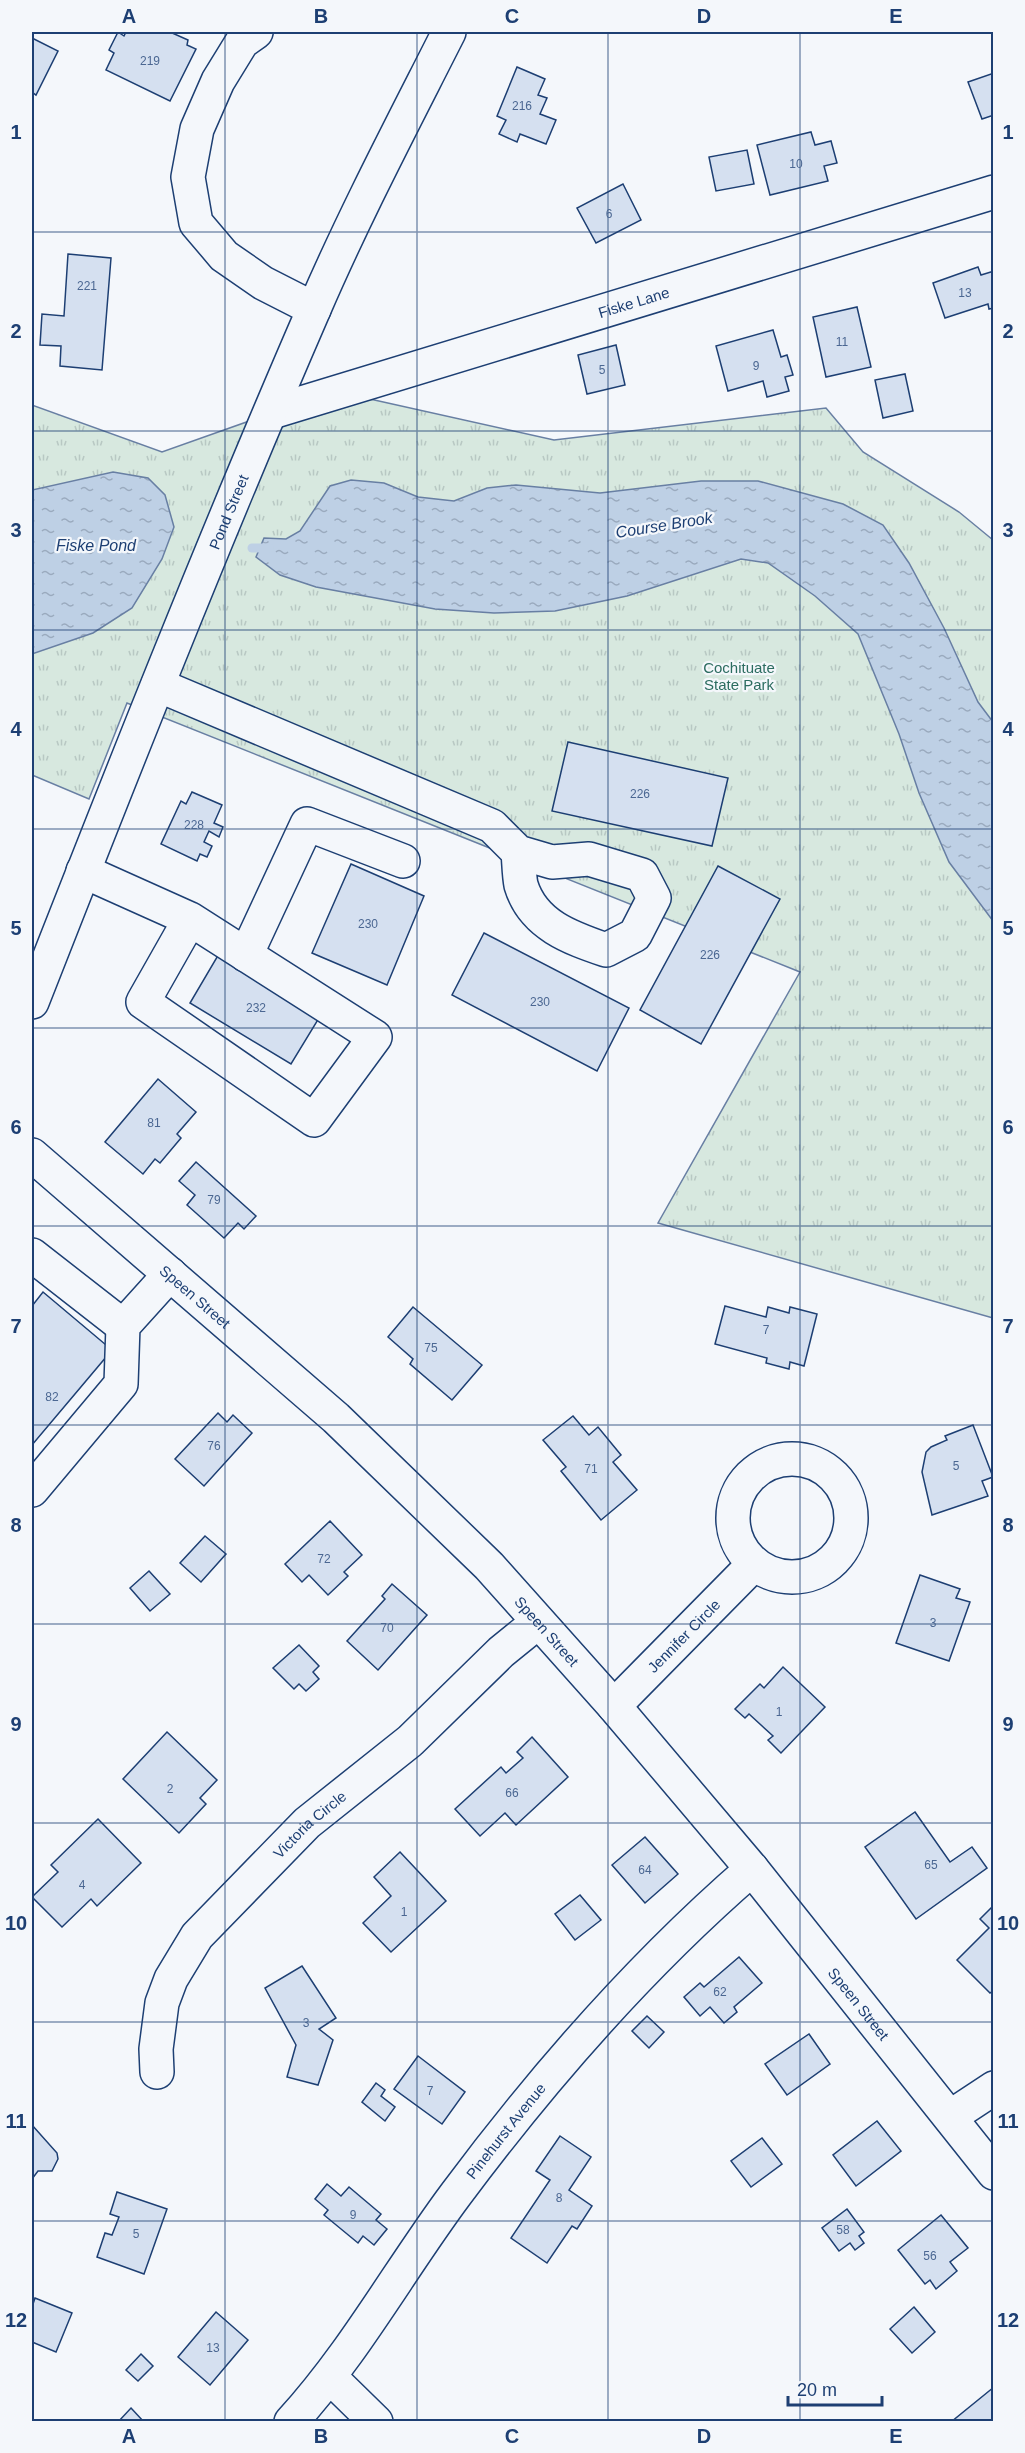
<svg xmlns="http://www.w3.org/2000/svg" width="1025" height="2453" font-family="Helvetica,sans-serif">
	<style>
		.grass { fill: url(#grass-tufts); stroke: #687fa3; stroke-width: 1.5 }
		.water { fill: url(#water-ripples); stroke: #687fa3; stroke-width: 1.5 }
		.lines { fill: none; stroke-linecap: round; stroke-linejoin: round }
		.stream { stroke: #bed0e5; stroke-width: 9 }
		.building { fill: #d5e0f0; stroke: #1d3f73; stroke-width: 1.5 }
		.minor-casing { stroke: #1d3f73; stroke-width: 36 }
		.minor { stroke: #f4f7fb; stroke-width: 33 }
		.grid { fill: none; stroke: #1d3f73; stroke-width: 1.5; stroke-opacity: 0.55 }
		.labels { text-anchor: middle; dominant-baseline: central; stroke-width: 4.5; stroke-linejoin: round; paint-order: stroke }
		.number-label { font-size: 12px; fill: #4b6792 }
		.street-label { font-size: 15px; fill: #1d3f73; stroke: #f4f7fb }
		.park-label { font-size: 15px; fill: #2c6c60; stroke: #f4f7fb }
		.water-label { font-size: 16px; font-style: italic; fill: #1d3f73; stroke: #f4f7fb }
		.neatline { fill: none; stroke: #1d3f73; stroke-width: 2 }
		.grid-label { font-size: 20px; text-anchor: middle; font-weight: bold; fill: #1d3f73 }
	</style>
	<defs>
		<pattern id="grass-tufts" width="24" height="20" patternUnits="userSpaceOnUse" patternTransform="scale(1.5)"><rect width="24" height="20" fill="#d7e8df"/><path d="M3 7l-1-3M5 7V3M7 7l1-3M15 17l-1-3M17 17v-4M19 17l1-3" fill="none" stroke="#b8c8c3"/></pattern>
		<pattern id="water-ripples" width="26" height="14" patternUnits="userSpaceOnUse" patternTransform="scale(1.5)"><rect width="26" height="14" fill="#bed0e5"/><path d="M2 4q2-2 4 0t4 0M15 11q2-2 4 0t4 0" fill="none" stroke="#9aaabe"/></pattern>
	</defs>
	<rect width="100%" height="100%" fill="#f4f7fb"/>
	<!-- grass -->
	<path class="grass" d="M 334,391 L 554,440 L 826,408 L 863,452 L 959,512 L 993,540 L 993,1318 L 658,1223 L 800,972 L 127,703 L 89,799 L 32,775 L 32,405 L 162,452 Z"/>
	<!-- water -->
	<g class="water">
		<path d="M 113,472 L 148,478 L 165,495 L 174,527 L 162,559 L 132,608 L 93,633 L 32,654 L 32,490 Z"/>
		<path d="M 351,480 L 384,483 L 418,497 L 454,501 L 487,488 L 516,485 L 600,493 L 701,481 L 758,481 L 843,504 L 883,525 L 909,563 L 944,628 L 978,702 L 993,722 L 993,921 L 949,862 L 919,793 L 899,734 L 858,634 L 815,596 L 768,563 L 741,559 L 627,596 L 555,611 L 494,613 L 435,609 L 316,587 L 280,575 L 256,557 L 264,538 L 286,539 L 300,531 L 330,486 Z"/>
	</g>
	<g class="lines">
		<!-- stream -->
		<path class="stream" d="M 252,548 L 269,548"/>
	</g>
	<!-- building -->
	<g class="building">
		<path d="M 118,32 L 124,36 L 126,32 L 170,32 L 188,40 L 187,45 L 196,49 L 170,101 L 106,70 L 114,53 L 109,50 Z"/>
		<path d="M 32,38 L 58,51 L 36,95 L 32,92 Z"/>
		<path d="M 517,67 L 545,79 L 538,95 L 547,98 L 540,114 L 556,120 L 546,144 L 520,134 L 517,142 L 499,134 L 506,120 L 497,116 Z"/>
		<path d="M 994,73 L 994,115 L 982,119 L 968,82 Z"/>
		<path d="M 811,132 L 815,145 L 831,141 L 837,163 L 824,166 L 828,181 L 770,195 L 757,145 Z"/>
		<path d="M 747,150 L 754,184 L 716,191 L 709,157 Z"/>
		<path d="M 623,184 L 641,220 L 596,243 L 577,208 Z"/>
		<path d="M 68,254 L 111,258 L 102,370 L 60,366 L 61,346 L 40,345 L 42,314 L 64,316 Z"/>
		<path d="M 978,267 L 981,275 L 994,271 L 994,308 L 989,309 L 988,304 L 945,318 L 933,283 Z"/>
		<path d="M 857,307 L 871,367 L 826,377 L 813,317 Z"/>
		<path d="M 773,330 L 781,357 L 787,355 L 793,375 L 785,377 L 789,391 L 767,397 L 763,381 L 728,391 L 716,346 Z"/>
		<path d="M 616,345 L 625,385 L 587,394 L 578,355 Z"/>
		<path d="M 905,374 L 913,411 L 883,418 L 875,380 Z"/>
		<path d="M 568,742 L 728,778 L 712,846 L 552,811 Z"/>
		<path d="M 192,792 L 222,805 L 214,823 L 223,827 L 219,837 L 209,831 L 204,842 L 212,846 L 207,857 L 200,854 L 197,861 L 161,844 L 181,801 L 186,804 Z"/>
		<path d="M 351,864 L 424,896 L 387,985 L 312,953 Z"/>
		<path d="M 718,866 L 780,899 L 701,1044 L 640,1010 Z"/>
		<path d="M 484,933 L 629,1008 L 597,1071 L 452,995 Z"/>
		<path d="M 220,952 L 322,1013 L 291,1064 L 190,1003 Z"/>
		<path d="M 158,1079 L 196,1112 L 177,1134 L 181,1138 L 160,1163 L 155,1159 L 143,1174 L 105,1142 Z"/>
		<path d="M 196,1162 L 256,1216 L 244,1229 L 238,1223 L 224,1238 L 187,1205 L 195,1195 L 179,1181 Z"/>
		<path d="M 43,1292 L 112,1350 L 32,1445 L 32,1306 Z"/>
		<path d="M 725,1306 L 766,1317 L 768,1307 L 789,1313 L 790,1307 L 817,1314 L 804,1366 L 790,1362 L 789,1369 L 766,1363 L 767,1358 L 715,1344 Z"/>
		<path d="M 413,1307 L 482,1365 L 452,1400 L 410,1364 L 413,1359 L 388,1337 Z"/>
		<path d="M 218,1413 L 227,1422 L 233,1415 L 252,1433 L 204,1486 L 175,1459 Z"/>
		<path d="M 573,1416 L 589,1435 L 598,1427 L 621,1455 L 613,1462 L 637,1490 L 601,1520 L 561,1471 L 566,1467 L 543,1440 Z"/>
		<path d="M 973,1425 L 993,1477 L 982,1481 L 988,1496 L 932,1515 L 922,1472 L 926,1452 L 931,1447 L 947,1440 L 945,1436 Z"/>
		<path d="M 330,1521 L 362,1555 L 344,1572 L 348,1576 L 328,1595 L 309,1575 L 302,1582 L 285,1564 Z"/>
		<path d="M 205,1536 L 226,1554 L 201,1582 L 180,1563 Z"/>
		<path d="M 149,1571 L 170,1594 L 150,1611 L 130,1588 Z"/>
		<path d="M 920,1575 L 960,1589 L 956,1598 L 970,1602 L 949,1661 L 896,1643 Z"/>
		<path d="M 392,1584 L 427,1615 L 378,1670 L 347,1641 L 385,1599 L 382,1596 Z"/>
		<path d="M 299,1645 L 319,1666 L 313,1672 L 319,1679 L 306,1691 L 299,1684 L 294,1689 L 273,1668 Z"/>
		<path d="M 783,1667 L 825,1707 L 781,1753 L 768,1740 L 773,1736 L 749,1714 L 745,1718 L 735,1709 L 760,1684 L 764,1688 Z"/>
		<path d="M 167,1732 L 217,1780 L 200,1798 L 206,1804 L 179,1833 L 123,1779 Z"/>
		<path d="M 532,1737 L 568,1777 L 516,1825 L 505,1813 L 480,1836 L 455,1809 L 501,1767 L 506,1773 L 523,1758 L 517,1752 Z"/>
		<path d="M 915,1812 L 950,1862 L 972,1847 L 987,1868 L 916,1919 L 865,1847 Z"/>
		<path d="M 98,1819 L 141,1863 L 97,1906 L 91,1899 L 62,1927 L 32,1897 L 58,1872 L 51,1865 Z"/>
		<path d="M 645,1837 L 678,1874 L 645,1903 L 612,1865 Z"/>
		<path d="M 400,1852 L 446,1901 L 391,1952 L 363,1923 L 391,1896 L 374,1877 Z"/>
		<path d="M 580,1895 L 601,1920 L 575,1940 L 555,1914 Z"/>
		<path d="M 994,1905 L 994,1990 L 990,1993 L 957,1960 L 989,1928 L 980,1919 Z"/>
		<path d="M 739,1957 L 762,1983 L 734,2007 L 737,2012 L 724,2023 L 710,2007 L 700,2016 L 684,1997 L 700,1983 L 704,1987 Z"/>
		<path d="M 302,1966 L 336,2018 L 319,2029 L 333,2040 L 318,2085 L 287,2077 L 296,2045 L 265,1988 Z"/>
		<path d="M 647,2016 L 664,2032 L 649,2048 L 632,2031 Z"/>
		<path d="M 809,2034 L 830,2064 L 787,2095 L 765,2064 Z"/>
		<path d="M 418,2056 L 465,2092 L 442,2124 L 394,2089 Z"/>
		<path d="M 376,2083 L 385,2090 L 381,2096 L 395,2107 L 385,2121 L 362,2102 Z"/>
		<path d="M 877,2121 L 901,2151 L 856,2186 L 833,2155 Z"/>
		<path d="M 32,2125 L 57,2153 L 58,2159 L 52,2171 L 38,2171 L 32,2179 Z"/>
		<path d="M 560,2136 L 591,2157 L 569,2190 L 592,2206 L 577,2229 L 572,2226 L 547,2263 L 511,2238 L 550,2180 L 536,2171 Z"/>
		<path d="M 762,2138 L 782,2164 L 751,2187 L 731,2161 Z"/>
		<path d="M 327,2184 L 341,2196 L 349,2187 L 381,2214 L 376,2220 L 387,2229 L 374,2245 L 363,2236 L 358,2243 L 324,2215 L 328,2210 L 315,2199 Z"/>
		<path d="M 117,2192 L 167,2209 L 144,2274 L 97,2257 L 105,2233 L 112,2235 L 119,2217 L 110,2214 Z"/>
		<path d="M 847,2209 L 864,2232 L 859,2236 L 864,2243 L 855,2250 L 850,2243 L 839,2251 L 822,2228 Z"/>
		<path d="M 941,2215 L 968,2248 L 950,2262 L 957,2271 L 936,2289 L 930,2280 L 925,2284 L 898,2250 Z"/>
		<path d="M 35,2298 L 72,2313 L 56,2352 L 32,2342 L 32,2307 Z"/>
		<path d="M 914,2307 L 935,2332 L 912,2353 L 890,2329 Z"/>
		<path d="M 216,2312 L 248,2340 L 210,2385 L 178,2357 Z"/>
		<path d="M 141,2354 L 153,2366 L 138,2381 L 126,2370 Z"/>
		<path d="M 994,2387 L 994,2422 L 951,2422 Z"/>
		<path d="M 131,2408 L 144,2422 L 118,2422 Z"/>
	</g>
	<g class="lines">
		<!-- minor casing -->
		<g class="minor-casing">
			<g id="minor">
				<path d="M 256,32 L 242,42 L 218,81 L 197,129 L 188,177 L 196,223 L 224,256 L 263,283 L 314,309"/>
				<path id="s1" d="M 272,412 L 994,192"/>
				<path d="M 158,685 L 492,826 L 518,852 C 519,862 519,875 521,885 C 533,925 571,938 606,950 L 635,935 L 654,898 L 642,875 L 589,859 L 552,862 L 518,852"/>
				<path d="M 83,871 L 190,919 L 143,1002 L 314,1120 L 375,1037 L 190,919"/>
				<path d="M 246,955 L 307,824 L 403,861"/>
				<path id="s2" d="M 32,1002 C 123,770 215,537 314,309 C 355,214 403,123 449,32"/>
				<path id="s3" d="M 32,1155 L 336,1418 L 489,1566 L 614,1706 L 752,1869 L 994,2173"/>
				<path d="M 32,1255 L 123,1326"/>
				<circle cx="792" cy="1518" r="59"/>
				<path d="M 32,1490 L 121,1384 L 123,1326 L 170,1274"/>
				<path id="s4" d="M 614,1706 L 754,1564"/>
				<path id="s5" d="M 157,2072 L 156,2049 L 162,2003 L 171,1979 L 197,1936 L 307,1823 L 410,1741 L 501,1652 L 538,1622"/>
				<path d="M 950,2117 L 994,2088"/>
				<path d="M 330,2377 L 376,2422"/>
				<path id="s6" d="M 291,2422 C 355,2352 400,2269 456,2194 C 544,2076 641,1965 752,1869"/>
			</g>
		</g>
		<!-- minor -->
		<use href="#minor" class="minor"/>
	</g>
	<!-- grid -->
	<path class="grid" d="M 225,32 L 225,2422M 417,32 L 417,2422M 608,32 L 608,2422M 800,32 L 800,2422M 32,232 L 994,232M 32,431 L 994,431M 32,630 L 994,630M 32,829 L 994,829M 32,1028 L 994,1028M 32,1226 L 994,1226M 32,1425 L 994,1425M 32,1624 L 994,1624M 32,1823 L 994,1823M 32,2022 L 994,2022M 32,2221 L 994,2221"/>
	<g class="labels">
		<!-- number labels -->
		<g class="number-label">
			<text x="150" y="61">219</text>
			<text x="522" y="106">216</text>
			<text x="796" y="164">10</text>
			<text x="609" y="214">6</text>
			<text x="87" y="286">221</text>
			<text x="965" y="293">13</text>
			<text x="842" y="342">11</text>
			<text x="756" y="366">9</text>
			<text x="602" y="370">5</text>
			<text x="640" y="794">226</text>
			<text x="194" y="825">228</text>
			<text x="368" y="924">230</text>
			<text x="710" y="955">226</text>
			<text x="540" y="1002">230</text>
			<text x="256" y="1008">232</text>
			<text x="154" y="1123">81</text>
			<text x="214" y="1200">79</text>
			<text x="766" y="1330">7</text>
			<text x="431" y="1348">75</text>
			<text x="52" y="1397">82</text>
			<text x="214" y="1446">76</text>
			<text x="956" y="1466">5</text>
			<text x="591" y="1469">71</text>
			<text x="324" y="1559">72</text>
			<text x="933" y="1623">3</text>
			<text x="387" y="1628">70</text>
			<text x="779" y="1712">1</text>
			<text x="170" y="1789">2</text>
			<text x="512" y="1793">66</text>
			<text x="931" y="1865">65</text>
			<text x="645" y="1870">64</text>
			<text x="82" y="1885">4</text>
			<text x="404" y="1912">1</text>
			<text x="720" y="1992">62</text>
			<text x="306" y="2023">3</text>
			<text x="430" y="2091">7</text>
			<text x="559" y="2198">8</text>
			<text x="353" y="2215">9</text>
			<text x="843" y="2230">58</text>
			<text x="136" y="2234">5</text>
			<text x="930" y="2256">56</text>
			<text x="213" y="2348">13</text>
		</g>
		<!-- street labels -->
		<g class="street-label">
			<text stroke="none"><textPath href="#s1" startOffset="378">Fiske Lane</textPath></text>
			<text stroke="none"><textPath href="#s2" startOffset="528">Pond Street</textPath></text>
			<text stroke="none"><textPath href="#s3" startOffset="216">Speen Street</textPath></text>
			<text stroke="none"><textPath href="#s3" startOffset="702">Speen Street</textPath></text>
			<text stroke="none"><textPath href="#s4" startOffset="99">Jennifer Circle</textPath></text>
			<text stroke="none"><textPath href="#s5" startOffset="304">Victoria Circle</textPath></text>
			<text stroke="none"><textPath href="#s3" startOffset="1188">Speen Street</textPath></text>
			<text stroke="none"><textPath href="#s6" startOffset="362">Pinehurst Avenue</textPath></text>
		</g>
		<!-- park labels -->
		<g class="park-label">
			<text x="739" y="667">Cochituate<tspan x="739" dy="17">State Park</tspan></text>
		</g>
		<!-- water labels -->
		<g class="water-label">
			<text transform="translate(664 525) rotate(-9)">Course Brook</text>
			<text x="96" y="545">Fiske Pond</text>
		</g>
	</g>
	<!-- border -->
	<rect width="1025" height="2453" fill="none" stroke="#f4f7fb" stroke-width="66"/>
	<!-- scale -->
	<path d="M788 2396v9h94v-9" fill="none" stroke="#1d3f73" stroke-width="3"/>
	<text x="797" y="2396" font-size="18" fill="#1d3f73" stroke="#f4f7fb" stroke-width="4.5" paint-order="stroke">20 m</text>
	<rect x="33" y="33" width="959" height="2387" class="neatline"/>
	<g class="grid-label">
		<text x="129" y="23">A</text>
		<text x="321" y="23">B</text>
		<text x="512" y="23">C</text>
		<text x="704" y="23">D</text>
		<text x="896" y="23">E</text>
		<text x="16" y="139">1</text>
		<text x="1008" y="139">1</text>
		<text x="16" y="338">2</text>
		<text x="1008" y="338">2</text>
		<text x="16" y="537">3</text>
		<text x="1008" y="537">3</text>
		<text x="16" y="736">4</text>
		<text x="1008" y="736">4</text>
		<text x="16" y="935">5</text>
		<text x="1008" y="935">5</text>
		<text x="16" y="1134">6</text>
		<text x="1008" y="1134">6</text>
		<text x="16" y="1333">7</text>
		<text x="1008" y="1333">7</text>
		<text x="16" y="1532">8</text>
		<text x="1008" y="1532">8</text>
		<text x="16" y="1731">9</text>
		<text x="1008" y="1731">9</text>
		<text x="16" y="1930">10</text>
		<text x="1008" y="1930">10</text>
		<text x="16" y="2128">11</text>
		<text x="1008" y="2128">11</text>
		<text x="16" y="2327">12</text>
		<text x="1008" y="2327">12</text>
		<text x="129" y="2443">A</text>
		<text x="321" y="2443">B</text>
		<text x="512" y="2443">C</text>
		<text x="704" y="2443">D</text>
		<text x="896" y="2443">E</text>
	</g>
</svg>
